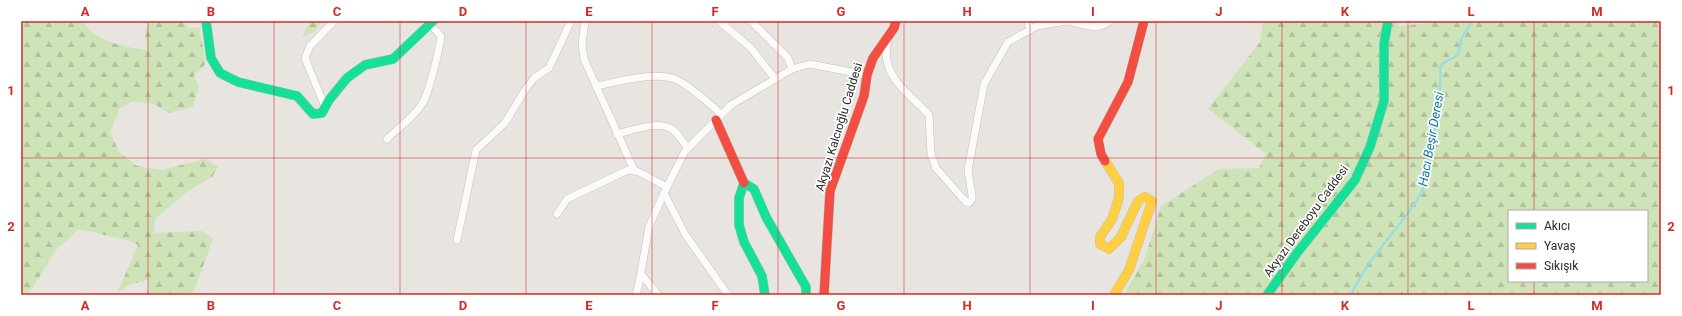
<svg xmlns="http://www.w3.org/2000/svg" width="1682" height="316" font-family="Roboto,sans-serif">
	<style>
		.forest { fill: url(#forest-firs); fill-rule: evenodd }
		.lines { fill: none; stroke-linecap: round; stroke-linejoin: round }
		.stream { stroke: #93ddea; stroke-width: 2 }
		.street-casing { stroke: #c2c1c1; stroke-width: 8 }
		.fast-casing { stroke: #c2c1c1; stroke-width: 10 }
		.slow-casing { stroke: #c2c1c1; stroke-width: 10 }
		.jam-casing { stroke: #c2c1c1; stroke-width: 10 }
		.street { stroke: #fcfbfa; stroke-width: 7 }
		.fast { stroke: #16e098; stroke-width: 9 }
		.slow { stroke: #ffcf43; stroke-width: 9 }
		.jam { stroke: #f24e42; stroke-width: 9 }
		.grid { fill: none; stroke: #d62828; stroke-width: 1; stroke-opacity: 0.55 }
		.labels { text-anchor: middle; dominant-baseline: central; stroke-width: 3.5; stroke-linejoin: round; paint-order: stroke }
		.street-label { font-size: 12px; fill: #2a2a2a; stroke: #fff }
		.water-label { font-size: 13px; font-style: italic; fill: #0d799b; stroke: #fff }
		.neatline { fill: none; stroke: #d62828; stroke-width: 1.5 }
		.grid-label { font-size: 13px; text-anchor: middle; font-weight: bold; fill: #d62828 }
	</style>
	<defs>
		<pattern id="forest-firs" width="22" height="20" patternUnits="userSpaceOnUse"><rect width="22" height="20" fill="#cee3b8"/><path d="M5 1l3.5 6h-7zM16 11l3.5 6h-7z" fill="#b1c39e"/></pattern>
	</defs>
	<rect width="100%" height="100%" fill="#e8e4e0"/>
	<!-- forest -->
	<g class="forest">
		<path d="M 21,21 L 82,21 C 98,43 122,46 147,50 L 145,33 L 149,21 L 182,21 L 189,28 L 199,27 L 206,63 L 194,76 L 199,86 L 193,107 L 169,113 L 154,104 L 134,101 L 120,108 L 110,132 L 119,152 L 137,166 L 162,170 L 205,159 L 218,167 L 212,177 L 188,191 L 155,219 L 154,233 L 202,231 L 213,239 L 194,291 L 187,295 L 147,295 L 148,280 L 129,285 L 117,294 L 138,245 L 130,241 L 79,229 L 55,251 L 32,289 L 25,295 L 21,295 Z"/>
		<path d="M 310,21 L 323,21 L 314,32 L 303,36 Z"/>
		<path d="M 1263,21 L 1396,21 L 1399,26 L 1448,21 L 1661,21 L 1661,295 L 1124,295 L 1145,258 L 1161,206 L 1219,169 L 1259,168 L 1266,154 L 1208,109 L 1260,42 ZM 1509,211 L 1647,211 L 1647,281 L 1509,281 Z"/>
	</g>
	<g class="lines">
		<!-- stream -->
		<path class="stream" d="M 1351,295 C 1368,257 1399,230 1420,195 C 1427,184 1429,162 1431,148 C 1436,121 1442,94 1440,67 L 1445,62 L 1458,55 L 1462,37 L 1472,21"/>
		<!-- street casing -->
		<g class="street-casing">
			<g id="street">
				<path d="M 585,21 L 582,44 L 584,59 L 634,170"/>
				<path d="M 719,21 L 751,48 L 775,79"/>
				<path d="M 751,21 L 788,58 L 792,69"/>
				<path d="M 1028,21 L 1030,30"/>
				<path d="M 1068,21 C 1082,24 1098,32 1109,21"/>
				<path d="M 888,38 C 887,45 885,54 887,61 C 891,83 914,98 929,115 L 931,154 L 936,168 L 965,201 L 969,203 L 972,199 L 972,196 L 968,170 L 984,84 L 1008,42 L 1037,26 L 1066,21"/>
				<path d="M 596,86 C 617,82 655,71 675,79 C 688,84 710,104 721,114"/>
				<path d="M 325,107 L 305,58 L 310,46 L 334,21"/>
				<path d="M 617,134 C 632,131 657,120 672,129 C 678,133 683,143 688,148"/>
				<path d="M 387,139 C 398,128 413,118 422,104 C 429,93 439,51 441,36 L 430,24"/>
				<path d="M 664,193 L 685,234 L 728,295"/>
				<path d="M 557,214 L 567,199 L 628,170 L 639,172 L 667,187"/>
				<path d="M 457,240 L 476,150 L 505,123 L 525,90 L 534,78 L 549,68 L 571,21"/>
				<path d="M 641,274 L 658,295"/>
				<path d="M 636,295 L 639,283 L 649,227 L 664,193 L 685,151 L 731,105 L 792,69 L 810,64 L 867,75"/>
			</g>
		</g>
		<!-- fast casing -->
		<g class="fast-casing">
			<g id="fast">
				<path d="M 206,21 L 211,58 L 220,73 L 238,82 L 297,96 L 313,114 L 322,113 L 329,100 L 347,78 L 365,65 L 393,59 L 433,21"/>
				<path d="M 765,295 L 762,276 L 744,242 L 739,225 L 739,198 L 744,183 L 754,189 L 766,217 L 806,287 L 806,295"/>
				<path d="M 1267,295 L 1297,253 L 1355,180 L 1370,147 L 1384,101 L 1384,44 L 1388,21"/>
			</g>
		</g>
		<!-- slow casing -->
		<g class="slow-casing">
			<path id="slow" d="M 1105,161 L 1119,183 L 1119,198 L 1112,219 L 1100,237 L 1100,244 L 1109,249 L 1121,237 L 1138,201 L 1145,197 L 1152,201 L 1129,270 L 1114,295"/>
		</g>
		<!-- jam casing -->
		<g class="jam-casing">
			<g id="jam">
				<path d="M 716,120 L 744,183"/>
				<path d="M 1105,161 L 1101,154 L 1098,139 L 1128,82 L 1144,21"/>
				<path d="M 824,295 L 830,191 L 864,96 L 867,75 L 873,58 L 894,28 L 896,21"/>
			</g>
		</g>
		<!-- street -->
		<use href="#street" class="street"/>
		<!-- fast -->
		<use href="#fast" class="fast"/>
		<!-- slow -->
		<use href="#slow" class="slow"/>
		<!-- jam -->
		<use href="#jam" class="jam"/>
	</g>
	<!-- grid -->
	<path class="grid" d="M 148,21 L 148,295M 274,21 L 274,295M 400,21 L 400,295M 526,21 L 526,295M 652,21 L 652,295M 778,21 L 778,295M 904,21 L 904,295M 1030,21 L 1030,295M 1156,21 L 1156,295M 1282,21 L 1282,295M 1408,21 L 1408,295M 1534,21 L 1534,211M 21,158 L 1661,158M 1534,281 L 1534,295"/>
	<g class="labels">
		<!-- street labels -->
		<g class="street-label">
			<text transform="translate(839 127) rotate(-73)">Akyazı Kalcıoğlu Caddesi</text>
			<text transform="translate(1306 221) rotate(-54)">Akyazı Dereboyu Caddesi</text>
		</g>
		<!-- water labels -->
		<g class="water-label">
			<text transform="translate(1431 139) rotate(-80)">Hacı Beşir Deresi</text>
		</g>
	</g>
	<!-- border -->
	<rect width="1682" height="316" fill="none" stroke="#ffffff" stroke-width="44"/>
	<!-- legend -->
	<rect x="1508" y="210" width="140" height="72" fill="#ffffff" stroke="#aaaaaa"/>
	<rect x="1516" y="223" width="20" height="6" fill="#16e098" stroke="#aaaaaa"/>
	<text x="1544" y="230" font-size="12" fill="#2a2a2a">Akıcı</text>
	<rect x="1516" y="243" width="20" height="6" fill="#ffcf43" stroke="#aaaaaa"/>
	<text x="1544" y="250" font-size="12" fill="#2a2a2a">Yavaş</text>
	<rect x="1516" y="263" width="20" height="6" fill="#f24e42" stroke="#aaaaaa"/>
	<text x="1544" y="270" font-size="12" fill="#2a2a2a">Sıkışık</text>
	<rect x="22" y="22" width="1638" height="272" class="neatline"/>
	<g class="grid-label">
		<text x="85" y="16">A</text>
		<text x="211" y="16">B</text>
		<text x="337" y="16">C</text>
		<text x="463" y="16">D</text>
		<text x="589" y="16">E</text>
		<text x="715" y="16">F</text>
		<text x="841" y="16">G</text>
		<text x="967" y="16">H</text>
		<text x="1093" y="16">I</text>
		<text x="1219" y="16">J</text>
		<text x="1345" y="16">K</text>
		<text x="1471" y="16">L</text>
		<text x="1597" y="16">M</text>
		<text x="11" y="95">1</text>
		<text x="1671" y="95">1</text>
		<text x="11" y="231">2</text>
		<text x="1671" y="231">2</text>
		<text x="85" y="310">A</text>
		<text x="211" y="310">B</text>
		<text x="337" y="310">C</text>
		<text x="463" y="310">D</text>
		<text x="589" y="310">E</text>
		<text x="715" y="310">F</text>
		<text x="841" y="310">G</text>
		<text x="967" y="310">H</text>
		<text x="1093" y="310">I</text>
		<text x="1219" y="310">J</text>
		<text x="1345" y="310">K</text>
		<text x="1471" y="310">L</text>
		<text x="1597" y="310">M</text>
	</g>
</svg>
